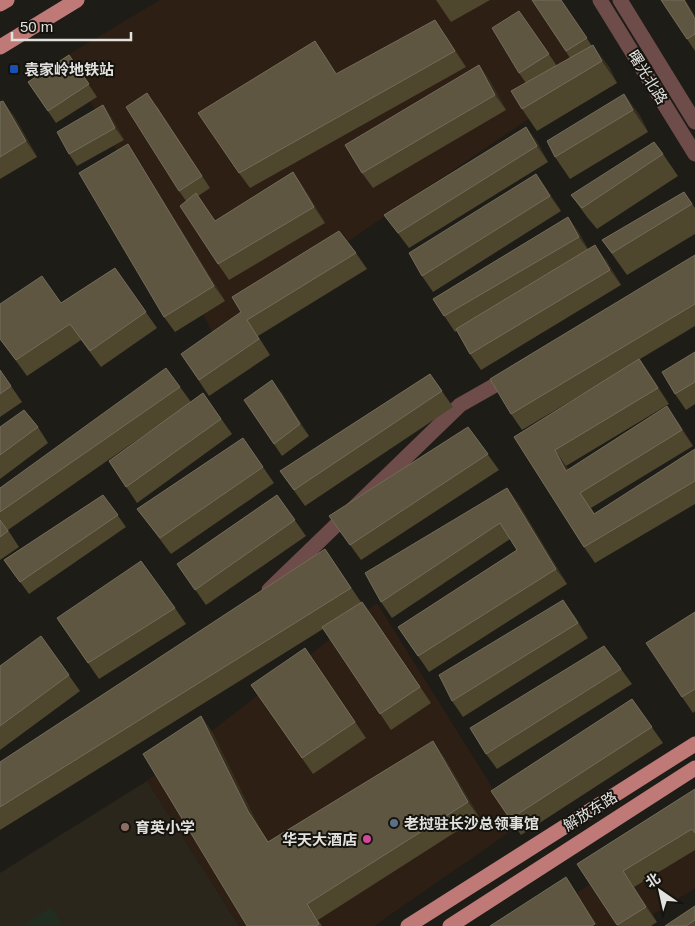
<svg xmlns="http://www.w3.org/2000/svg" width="695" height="926" font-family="Helvetica,'Noto Sans SC',sans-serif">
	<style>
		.commercial { fill: #2e1f15 }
		.built { fill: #2b261c }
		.garden { fill: #212d21 }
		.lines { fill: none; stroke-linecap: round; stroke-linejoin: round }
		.minor { stroke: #6d4c4a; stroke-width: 15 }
		.major { stroke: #bf7a77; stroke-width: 15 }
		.wall { fill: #4f462e }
		.shaded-wall { fill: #352e1d }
		.building { fill: #5f5641; stroke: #736c5a }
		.transit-dot { fill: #1a4fb4; stroke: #15130e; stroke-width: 2 }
		.service-dot { fill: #5c6f8a; stroke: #15130e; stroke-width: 2 }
		.education-dot { fill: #8d6e63; stroke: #15130e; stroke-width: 2 }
		.hotel-dot { fill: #d1479c; stroke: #15130e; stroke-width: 2 }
		.labels { text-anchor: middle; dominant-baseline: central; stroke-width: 4; stroke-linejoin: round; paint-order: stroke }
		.poi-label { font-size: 15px; font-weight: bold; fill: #e2e1de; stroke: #15130e; text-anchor: start }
		.street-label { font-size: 15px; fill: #e2e1de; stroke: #15130e }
	</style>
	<rect width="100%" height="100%" fill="#1e1c17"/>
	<!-- commercial -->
	<g class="commercial">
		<path d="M 160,0 L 548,0 L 589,78 L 213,333 L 66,56 Z"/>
		<path d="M 377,603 L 517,827 L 374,926 L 239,926 L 147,781 Z"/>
		<path d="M 695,812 L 695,888 L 635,926 L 529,926 Z"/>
	</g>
	<!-- built -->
	<path class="built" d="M 147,781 L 239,926 L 0,926 L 0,873 Z"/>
	<!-- garden -->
	<path class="garden" d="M 51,907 L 63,926 L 22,926 Z"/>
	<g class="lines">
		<!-- minor -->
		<g class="minor">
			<path d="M 600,0 L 695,154"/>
			<path d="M 620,0 L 695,122"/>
			<path d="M 269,590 L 460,405 L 511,376"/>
		</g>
		<!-- major -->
		<g class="major">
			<path d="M 0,4 L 7,0"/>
			<path d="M 0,47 L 77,0"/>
			<path d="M 408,926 L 695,744"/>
			<path d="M 450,926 L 695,768"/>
		</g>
	</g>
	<!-- wall -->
	<g class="wall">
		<path d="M 436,0 L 490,0 L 451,22 Z"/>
		<path d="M 532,0 L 561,0 L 592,46 L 609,67 L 617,83 L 537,131 L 522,109 L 526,83 L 519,73 L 519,11 L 557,66 L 570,58 Z"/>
		<path d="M 661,0 L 685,0 L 695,16 L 695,51 Z"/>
		<path d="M 446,36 L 466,67 L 250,188 L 239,173 L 315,41 L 337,74 Z"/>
		<path d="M 69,55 L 97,97 L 56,123 L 28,82 Z"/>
		<path d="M 479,65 L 490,81 L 506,110 L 373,188 L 362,173 Z"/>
		<path d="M 624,94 L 640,116 L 648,132 L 570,179 L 555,157 Z"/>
		<path d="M 0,102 L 14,116 L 37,157 L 0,179 Z"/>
		<path d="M 103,105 L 111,117 L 124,140 L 77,166 L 69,154 Z"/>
		<path d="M 156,105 L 210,188 L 198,196 L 215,221 L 293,172 L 304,188 L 325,223 L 229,280 L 218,264 L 186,201 L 179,191 Z"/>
		<path d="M 526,127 L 537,142 L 548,162 L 409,248 L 384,215 Z"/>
		<path d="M 663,154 L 678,176 L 597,229 L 587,217 L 571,195 Z"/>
		<path d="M 138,160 L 225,301 L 175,332 L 164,317 Z"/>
		<path d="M 536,174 L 561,211 L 433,292 L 422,276 Z"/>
		<path d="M 684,192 L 695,208 L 695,234 L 627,275 L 602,240 Z"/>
		<path d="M 568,217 L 579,233 L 588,249 L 606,260 L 621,285 L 481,370 L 470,354 L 457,331 L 455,332 L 433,299 Z"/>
		<path d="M 356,253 L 367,269 L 258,336 L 270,355 L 209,396 L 181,354 Z"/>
		<path d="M 695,255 L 695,326 L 640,359 L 669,404 L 566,466 L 568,469 L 678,422 L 693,446 L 591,508 L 595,514 L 695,449 L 695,504 L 595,563 L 584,547 L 514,437 L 596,386 L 522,430 L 511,414 Z"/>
		<path d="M 115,268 L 157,328 L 101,367 L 81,340 L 27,376 L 0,339 L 0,304 L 61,303 Z"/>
		<path d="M 695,352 L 695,404 L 686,410 L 675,394 Z"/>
		<path d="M 0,370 L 22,402 L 0,417 Z"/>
		<path d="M 430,374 L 453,407 L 305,506 L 280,471 Z"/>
		<path d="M 180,387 L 191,402 L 203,393 L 232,434 L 137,503 L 109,461 L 167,419 L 8,530 L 19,547 L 0,560 L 0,488 Z"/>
		<path d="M 281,392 L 309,436 L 282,456 L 244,400 Z"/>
		<path d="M 0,427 L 38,427 L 48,443 L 0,479 Z"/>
		<path d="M 468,427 L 499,470 L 361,560 L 329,516 Z"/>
		<path d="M 243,438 L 274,483 L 171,554 L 137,509 Z"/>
		<path d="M 507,488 L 518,503 L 567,584 L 429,672 L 398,627 L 517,550 L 510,539 L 392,618 L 381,602 Z"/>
		<path d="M 103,495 L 126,527 L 29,594 L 4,560 Z"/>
		<path d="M 277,495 L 306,536 L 206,605 L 177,564 Z"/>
		<path d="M 325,549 L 361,602 L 373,617 L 431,703 L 391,730 L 323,629 L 0,830 L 0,762 Z"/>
		<path d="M 175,608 L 186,624 L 99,679 L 57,618 Z"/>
		<path d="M 695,612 L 695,711 L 693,713 L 682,697 Z"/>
		<path d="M 574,615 L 588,638 L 463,717 L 452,701 Z"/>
		<path d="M 41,636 L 80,691 L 0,750 L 0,666 Z"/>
		<path d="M 316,664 L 366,738 L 313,774 L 251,685 Z"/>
		<path d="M 621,669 L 632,684 L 497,769 L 486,754 Z"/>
		<path d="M 632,699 L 663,743 L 521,835 L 491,791 Z"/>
		<path d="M 201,716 L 212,732 L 259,827 L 268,842 L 444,757 L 479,817 L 318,920 L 322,926 L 247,926 Z"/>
		<path d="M 695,789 L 695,850 L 634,887 L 657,922 L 651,926 L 618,926 L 577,864 Z"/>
		<path d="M 695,906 L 695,926 L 665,926 Z"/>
	</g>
	<!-- shaded-wall -->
	<g class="shaded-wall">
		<path d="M 684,0 L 685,0 L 695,16 L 695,19 Z"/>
		<path d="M 435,20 L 446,36 L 466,67 L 455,51 Z"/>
		<path d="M 315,41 L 326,56 L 347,90 L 336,74 Z"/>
		<path d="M 593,45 L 609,67 L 617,83 L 602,61 Z"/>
		<path d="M 479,65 L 490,81 L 506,110 L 495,95 Z"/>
		<path d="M 624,94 L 640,116 L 648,132 L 633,110 Z"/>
		<path d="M 3,101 L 14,116 L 37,157 L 26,141 Z"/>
		<path d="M 103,105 L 111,117 L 124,140 L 115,128 Z"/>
		<path d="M 526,127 L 537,142 L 548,162 L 537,146 Z"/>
		<path d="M 128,144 L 138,160 L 225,301 L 214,286 Z"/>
		<path d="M 293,172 L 304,188 L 325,223 L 314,207 Z"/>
		<path d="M 536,174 L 547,189 L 561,211 L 550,196 Z"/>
		<path d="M 568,217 L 579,233 L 590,253 L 579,237 Z"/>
		<path d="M 595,245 L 606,260 L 621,285 L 610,270 Z"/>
		<path d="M 639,359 L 650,374 L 669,404 L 658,388 Z"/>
		<path d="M 272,380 L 281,392 L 309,436 L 300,424 Z"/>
		<path d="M 667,406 L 678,422 L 693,446 L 682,430 Z"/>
		<path d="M 555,450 L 566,466 L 577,486 L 566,471 Z"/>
		<path d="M 507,488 L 518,503 L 567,584 L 556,569 Z"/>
		<path d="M 563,600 L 574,615 L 588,638 L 578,623 Z"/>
		<path d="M 201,716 L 212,732 L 259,827 L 279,858 L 248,811 Z"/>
		<path d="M 433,741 L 444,757 L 479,817 L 468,802 Z"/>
		<path d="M 623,871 L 634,887 L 657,922 L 646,907 Z"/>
		<path d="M 566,877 L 577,893 L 598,926 L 597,926 L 595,924 Z"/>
	</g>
	<!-- building -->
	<g class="building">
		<path d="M 532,0 L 561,0 L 587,38 L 566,51 Z"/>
		<path d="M 661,0 L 684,0 L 695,19 L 695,34 L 687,39 Z"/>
		<path d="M 519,11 L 549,54 L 519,73 L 492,28 Z"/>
		<path d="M 435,20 L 455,51 L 239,173 L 198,113 L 315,41 L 336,74 Z"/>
		<path d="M 593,45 L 602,61 L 522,109 L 511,91 Z"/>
		<path d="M 69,55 L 89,84 L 48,111 L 28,82 Z"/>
		<path d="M 479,65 L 495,95 L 362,173 L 345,145 Z"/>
		<path d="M 147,93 L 202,176 L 179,191 L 126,107 Z"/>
		<path d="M 624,94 L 633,110 L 555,157 L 547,141 Z"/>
		<path d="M 3,101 L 26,141 L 0,157 L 0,102 Z"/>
		<path d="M 103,105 L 115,128 L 69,154 L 57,132 Z"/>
		<path d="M 526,127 L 537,146 L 398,233 L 384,215 Z"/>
		<path d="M 654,142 L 663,154 L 582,208 L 571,195 Z"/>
		<path d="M 128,144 L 214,286 L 164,317 L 79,173 Z"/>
		<path d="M 293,172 L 314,207 L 218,264 L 180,206 L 196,193 L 215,221 Z"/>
		<path d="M 536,174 L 550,196 L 422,276 L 409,253 Z"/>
		<path d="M 684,192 L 692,204 L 612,253 L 602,240 Z"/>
		<path d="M 568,217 L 579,237 L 444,316 L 433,299 Z"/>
		<path d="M 339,231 L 356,253 L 247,320 L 259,339 L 199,380 L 181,354 L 241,312 L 232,297 Z"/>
		<path d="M 595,245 L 610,270 L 470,354 L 456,329 Z"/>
		<path d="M 695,255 L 695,304 L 511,414 L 490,379 Z"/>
		<path d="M 115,268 L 146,312 L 90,351 L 70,324 L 16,360 L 0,339 L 0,304 L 42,276 L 61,303 Z"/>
		<path d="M 695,352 L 695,382 L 675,394 L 662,372 Z"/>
		<path d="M 639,359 L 658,388 L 555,450 L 566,471 L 667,406 L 682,430 L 580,493 L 594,514 L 695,449 L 695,481 L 584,547 L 514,437 Z"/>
		<path d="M 166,368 L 180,387 L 0,512 L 0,488 Z"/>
		<path d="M 0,370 L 11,386 L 0,394 Z"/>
		<path d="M 430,374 L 442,391 L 294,490 L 280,471 Z"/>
		<path d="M 272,380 L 300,424 L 274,444 L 244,400 Z"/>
		<path d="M 203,393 L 221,419 L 126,487 L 109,461 Z"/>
		<path d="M 24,410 L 38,427 L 0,455 L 0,427 Z"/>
		<path d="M 468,427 L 488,454 L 350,545 L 329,516 Z"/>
		<path d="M 243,438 L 263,467 L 160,538 L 137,509 Z"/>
		<path d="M 507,488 L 556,569 L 418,656 L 398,627 L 517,550 L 500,523 L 381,602 L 365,573 Z"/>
		<path d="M 103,495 L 118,515 L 20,582 L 4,560 Z"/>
		<path d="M 277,495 L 295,520 L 195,590 L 177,564 Z"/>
		<path d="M 0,520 L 8,531 L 0,537 Z"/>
		<path d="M 325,549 L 351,588 L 0,807 L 0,762 Z"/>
		<path d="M 141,561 L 175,608 L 88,663 L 57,618 Z"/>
		<path d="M 563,600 L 578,623 L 452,701 L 439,675 Z"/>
		<path d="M 362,602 L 420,687 L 380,714 L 322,627 Z"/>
		<path d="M 695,612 L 695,689 L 682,697 L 646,643 Z"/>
		<path d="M 41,636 L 69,675 L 0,726 L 0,666 Z"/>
		<path d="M 604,646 L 621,669 L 486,754 L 470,728 Z"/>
		<path d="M 305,648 L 355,722 L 302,758 L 251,685 Z"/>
		<path d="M 632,699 L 652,727 L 510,819 L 491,791 Z"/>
		<path d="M 201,716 L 248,811 L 268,842 L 433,741 L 468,802 L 307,904 L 319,924 L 316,926 L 247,926 L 143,754 Z"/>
		<path d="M 695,789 L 695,833 L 692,829 L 623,871 L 646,907 L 617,925 L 577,864 Z"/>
		<path d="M 566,877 L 595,924 L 592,926 L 490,926 Z"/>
		<path d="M 695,906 L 695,920 L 686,926 L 665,926 Z"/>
	</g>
	<!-- markers -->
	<rect class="transit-dot" x="9" y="64" width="10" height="10" rx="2.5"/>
	<circle class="service-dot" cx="394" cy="823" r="5"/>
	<circle class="education-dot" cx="125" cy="827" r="5"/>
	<circle class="hotel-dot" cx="367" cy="839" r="5"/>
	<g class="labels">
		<!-- poi labels -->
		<g class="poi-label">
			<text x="24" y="69">袁家岭地铁站</text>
			<text x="404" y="823">老挝驻长沙总领事馆</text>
			<text x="135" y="827">育英小学</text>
			<text x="357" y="839" text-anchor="end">华天大酒店</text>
		</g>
		<!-- street labels -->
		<g class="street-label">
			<text transform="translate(648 77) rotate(58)">曙光北路</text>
			<text transform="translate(590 811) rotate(-32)">解放东路</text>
		</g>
	</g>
	<!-- north arrow -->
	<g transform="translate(660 891) rotate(326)" stroke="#15130e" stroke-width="4" paint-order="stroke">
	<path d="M0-4L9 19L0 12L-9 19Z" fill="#e2e1de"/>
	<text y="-8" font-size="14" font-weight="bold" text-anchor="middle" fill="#e2e1de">北</text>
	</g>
	<!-- scale -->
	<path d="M12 32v8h119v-8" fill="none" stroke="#e2e1de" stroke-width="2.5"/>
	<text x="20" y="32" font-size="15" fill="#e2e1de" stroke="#15130e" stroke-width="4" paint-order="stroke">50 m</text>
</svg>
